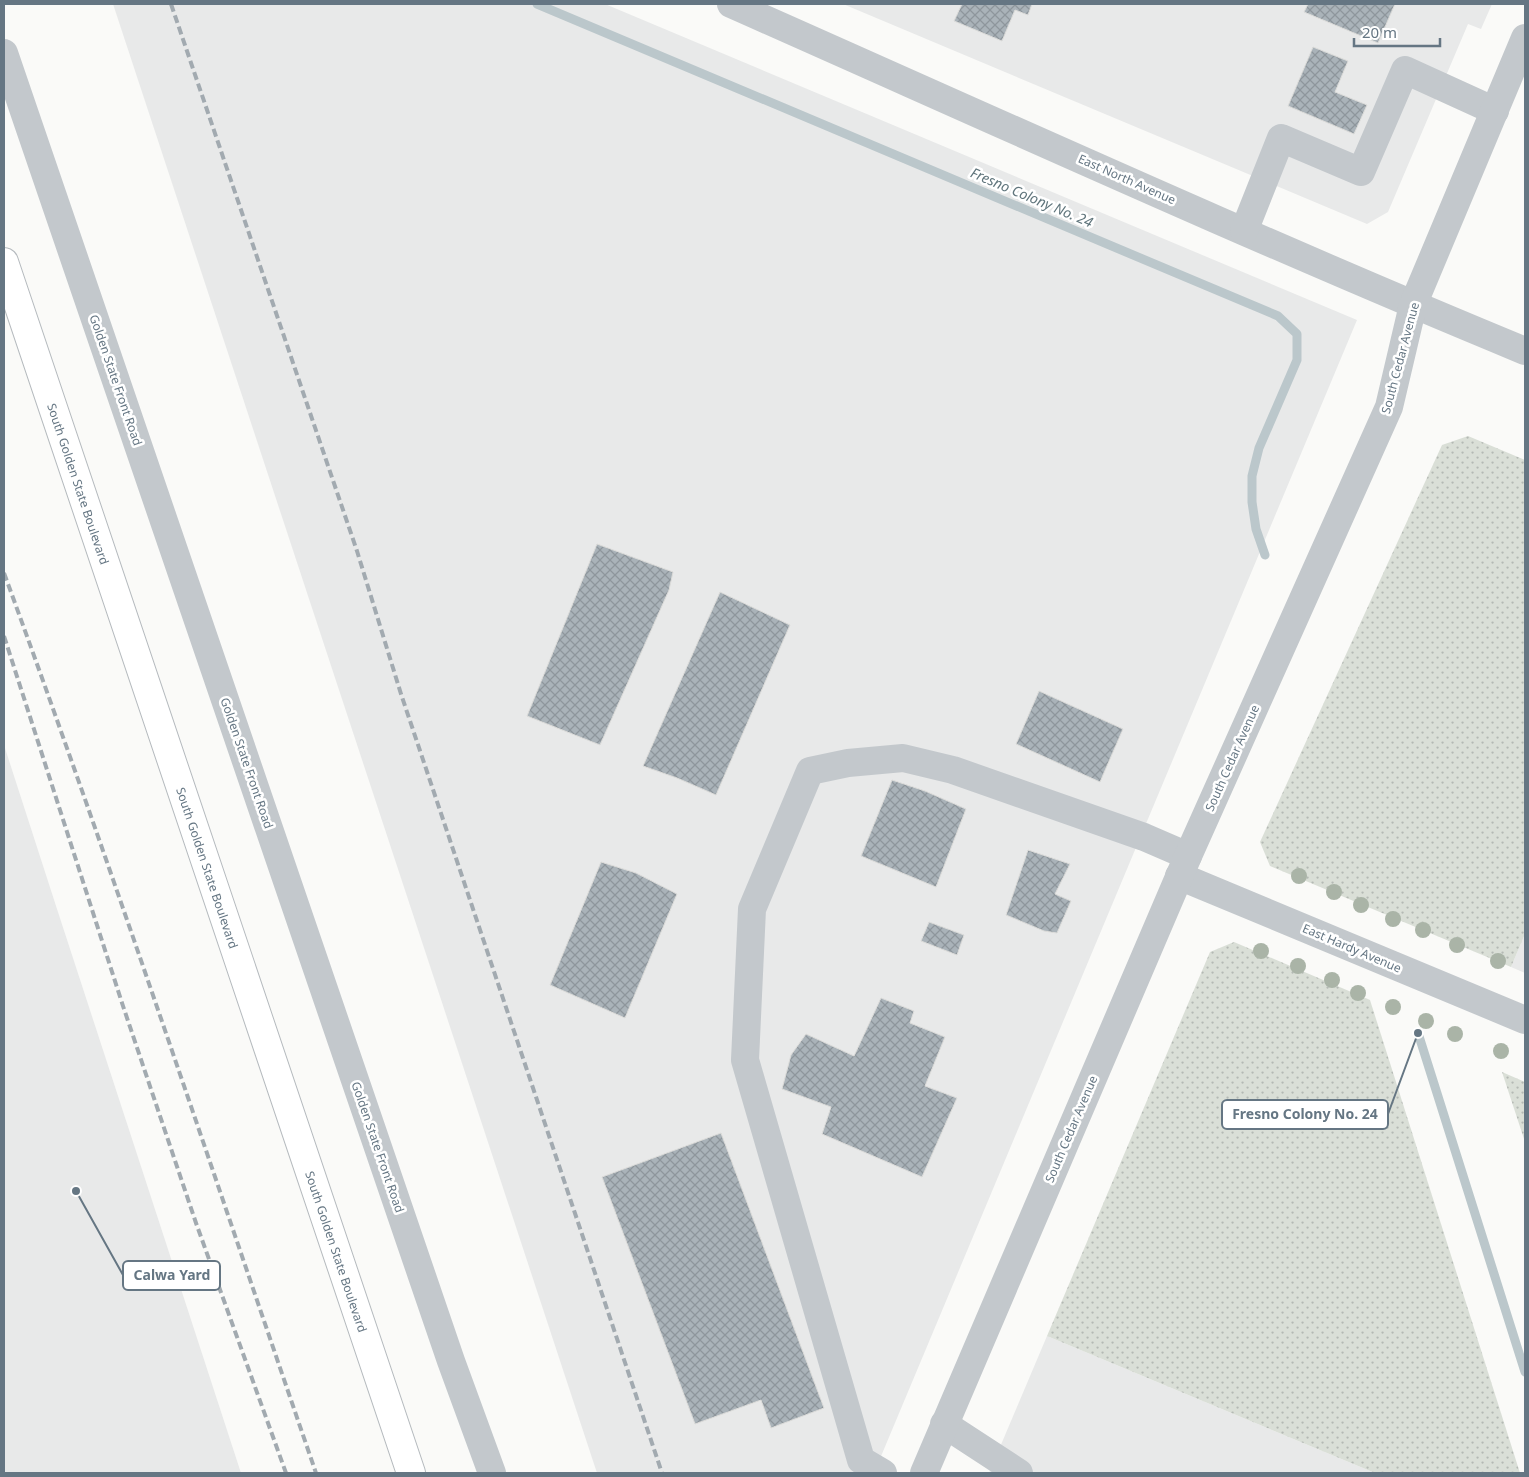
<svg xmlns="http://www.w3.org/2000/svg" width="1529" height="1477" font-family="'Noto Sans',sans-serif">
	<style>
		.built { fill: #e8e9e9 }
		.grass { fill: url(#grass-dots) }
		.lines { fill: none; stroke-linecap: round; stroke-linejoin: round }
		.stream { stroke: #bbc7cb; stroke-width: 9 }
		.building { fill: url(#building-cross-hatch); stroke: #dcdcda }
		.major-casing { stroke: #b5babe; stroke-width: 30 }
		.minor { stroke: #c3c8cc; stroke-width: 28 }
		.major { stroke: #fff; stroke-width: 28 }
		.rail { stroke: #a2aab0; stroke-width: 4; stroke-dasharray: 8 4; stroke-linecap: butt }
		.tree { fill: #aab4a7 }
		.labels { text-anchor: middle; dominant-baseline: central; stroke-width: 5; stroke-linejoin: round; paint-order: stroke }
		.street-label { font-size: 12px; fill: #657683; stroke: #fff }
		.water-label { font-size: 14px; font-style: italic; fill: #60757c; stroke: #fff }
		.leader { fill: none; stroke: #657683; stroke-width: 2 }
		.callout-dot { fill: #657683; stroke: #fff; stroke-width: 2 }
		.callout { fill: #fff; stroke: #657683; stroke-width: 2 }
		.callout-label { font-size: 14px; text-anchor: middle; font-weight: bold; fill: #657683 }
	</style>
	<defs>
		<pattern id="grass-dots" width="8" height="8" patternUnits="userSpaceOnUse" patternTransform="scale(1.25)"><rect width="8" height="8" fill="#dadfd7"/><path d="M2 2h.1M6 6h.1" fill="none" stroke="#b4b9b4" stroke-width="1.8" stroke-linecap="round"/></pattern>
		<pattern id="building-cross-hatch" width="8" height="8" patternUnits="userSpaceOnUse" patternTransform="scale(1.25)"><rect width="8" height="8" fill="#aab3b9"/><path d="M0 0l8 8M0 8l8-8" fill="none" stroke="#8e969c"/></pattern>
	</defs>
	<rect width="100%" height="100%" fill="#fafaf8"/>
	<!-- built -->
	<g class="built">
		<path d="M 113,4 L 605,4 L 1357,320 L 874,1473 L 597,1473 Z"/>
		<path d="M 843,4 L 1492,4 L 1481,29 L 1468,24 L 1388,212 L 1367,224 Z"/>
		<path d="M 4,745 L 57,909 L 241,1473 L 4,1473 Z"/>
		<path d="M 1525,934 L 1525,973 L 1511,967 Z"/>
		<path d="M 1047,1336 L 1375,1473 L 989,1473 Z"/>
	</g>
	<!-- grass -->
	<g class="grass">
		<path d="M 1468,436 L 1525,460 L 1525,934 L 1511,967 L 1270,866 L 1260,842 L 1442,445 Z"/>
		<path d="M 1234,942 L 1370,1000 L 1520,1473 L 1375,1473 L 1047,1336 L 1210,952 Z"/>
		<path d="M 1502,1072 L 1525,1082 L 1525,1142 Z"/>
	</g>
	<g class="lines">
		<!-- stream -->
		<g class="stream">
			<path d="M 537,4 L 1278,316 L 1297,334 L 1297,360 L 1259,448 L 1252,476 L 1252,502 L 1256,529 L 1265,555"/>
			<path d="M 1418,1033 L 1525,1372"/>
		</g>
	</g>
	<!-- building -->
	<g class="building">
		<path d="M 962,4 L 1032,4 L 1028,15 L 1015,10 L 1002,41 L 954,21 Z"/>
		<path d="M 1308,4 L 1395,4 L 1378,43 L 1304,12 Z"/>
		<path d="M 1313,47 L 1348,61 L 1335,92 L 1367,105 L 1354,134 L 1288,106 Z"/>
		<path d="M 597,544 L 673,572 L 669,590 L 600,745 L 527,716 Z"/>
		<path d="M 720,592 L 790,625 L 716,795 L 677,778 L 643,766 Z"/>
		<path d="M 1039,691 L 1123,729 L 1100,782 L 1016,744 Z"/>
		<path d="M 892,780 L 925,791 L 966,809 L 936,887 L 861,856 Z"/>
		<path d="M 1028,850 L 1070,864 L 1055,894 L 1071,901 L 1057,933 L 1044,931 L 1006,915 Z"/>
		<path d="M 601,862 L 636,873 L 677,894 L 625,1018 L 550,985 Z"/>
		<path d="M 929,922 L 964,935 L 957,955 L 921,941 Z"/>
		<path d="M 881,998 L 914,1011 L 910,1023 L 945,1037 L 925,1086 L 957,1098 L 922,1177 L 822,1134 L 831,1107 L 782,1089 L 791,1055 L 806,1034 L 854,1056 Z"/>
		<path d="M 721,1133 L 824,1408 L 771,1428 L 761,1400 L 695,1424 L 602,1177 Z"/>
	</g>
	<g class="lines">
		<!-- major casing -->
		<g class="major-casing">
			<g id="major">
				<path id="s1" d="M 4,262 L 411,1473"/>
			</g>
		</g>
		<!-- minor -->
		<g class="minor">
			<path d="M 731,4 C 995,121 1258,241 1525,351"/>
			<path d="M 4,53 L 451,1361 L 492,1473"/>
			<path d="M 1244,231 L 1281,138 L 1361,172 L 1405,70 L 1495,111"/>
			<path d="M 1179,876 L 1525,1020"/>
			<path d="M 944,1424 L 1019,1473"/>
			<path d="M 883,1473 L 861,1460 L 745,1060 L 752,909 L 810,771 L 848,763 L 903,758 L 953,770 L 1144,837 L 1188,856"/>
			<path d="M 924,1473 L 1188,856 L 1389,407 L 1413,305 L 1525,38"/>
		</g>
		<!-- major -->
		<use href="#major" class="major"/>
		<!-- rail -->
		<g class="rail">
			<path d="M 171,4 L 357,551 L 401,694 L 662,1473"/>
			<path d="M 4,573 C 113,871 213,1173 316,1473"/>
			<path d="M 4,636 L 123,1006 L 196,1223 L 286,1473"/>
		</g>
	</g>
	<!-- trees -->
	<g class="tree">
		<circle cx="1299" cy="876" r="8"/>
		<circle cx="1334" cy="892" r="8"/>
		<circle cx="1361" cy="905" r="8"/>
		<circle cx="1393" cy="919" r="8"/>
		<circle cx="1423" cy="930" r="8"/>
		<circle cx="1457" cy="945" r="8"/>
		<circle cx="1261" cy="951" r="8"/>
		<circle cx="1498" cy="961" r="8"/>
		<circle cx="1298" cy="966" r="8"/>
		<circle cx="1332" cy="980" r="8"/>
		<circle cx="1358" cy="993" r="8"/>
		<circle cx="1393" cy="1007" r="8"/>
		<circle cx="1426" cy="1021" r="8"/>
		<circle cx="1455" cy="1034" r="8"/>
		<circle cx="1501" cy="1051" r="8"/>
	</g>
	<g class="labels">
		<!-- street labels -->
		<g class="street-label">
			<text transform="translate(1127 179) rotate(24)">East North Avenue</text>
			<text transform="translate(1400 358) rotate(-75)">South Cedar Avenue</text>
			<text transform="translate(116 380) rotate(71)">Golden State Front Road</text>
			<text stroke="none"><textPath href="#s1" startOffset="234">South Golden State Boulevard</textPath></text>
			<text transform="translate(1232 758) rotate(-66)">South Cedar Avenue</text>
			<text transform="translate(247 763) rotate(71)">Golden State Front Road</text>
			<text stroke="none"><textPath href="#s1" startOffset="639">South Golden State Boulevard</textPath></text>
			<text transform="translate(1352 948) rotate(23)">East Hardy Avenue</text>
			<text transform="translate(1071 1129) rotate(-67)">South Cedar Avenue</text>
			<text transform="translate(378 1147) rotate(71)">Golden State Front Road</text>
			<text stroke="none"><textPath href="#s1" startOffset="1044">South Golden State Boulevard</textPath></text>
		</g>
		<!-- water labels -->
		<g class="water-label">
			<text transform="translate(1032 197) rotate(23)">Fresno Colony No. 24</text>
		</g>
	</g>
	<!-- callouts -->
	<path class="leader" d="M1418 1033L1388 1114M76 1191L123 1275"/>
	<g class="callout-dot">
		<circle cx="1418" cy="1033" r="5"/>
		<circle cx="76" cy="1191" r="5"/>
	</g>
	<g class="callout">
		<rect x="1222" y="1100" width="166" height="29" rx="5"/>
		<rect x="123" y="1261" width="97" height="29" rx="5"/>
	</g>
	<g class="callout-label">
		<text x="1305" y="1119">Fresno Colony No. 24</text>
		<text x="172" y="1280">Calwa Yard</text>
	</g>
	<!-- border -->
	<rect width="1529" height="1477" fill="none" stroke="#657683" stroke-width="10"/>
	<!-- scale -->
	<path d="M1354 38v8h86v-8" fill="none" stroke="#657683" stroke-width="2.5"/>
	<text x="1362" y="38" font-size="15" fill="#657683" stroke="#ffffff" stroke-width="4" paint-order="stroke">20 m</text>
</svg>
